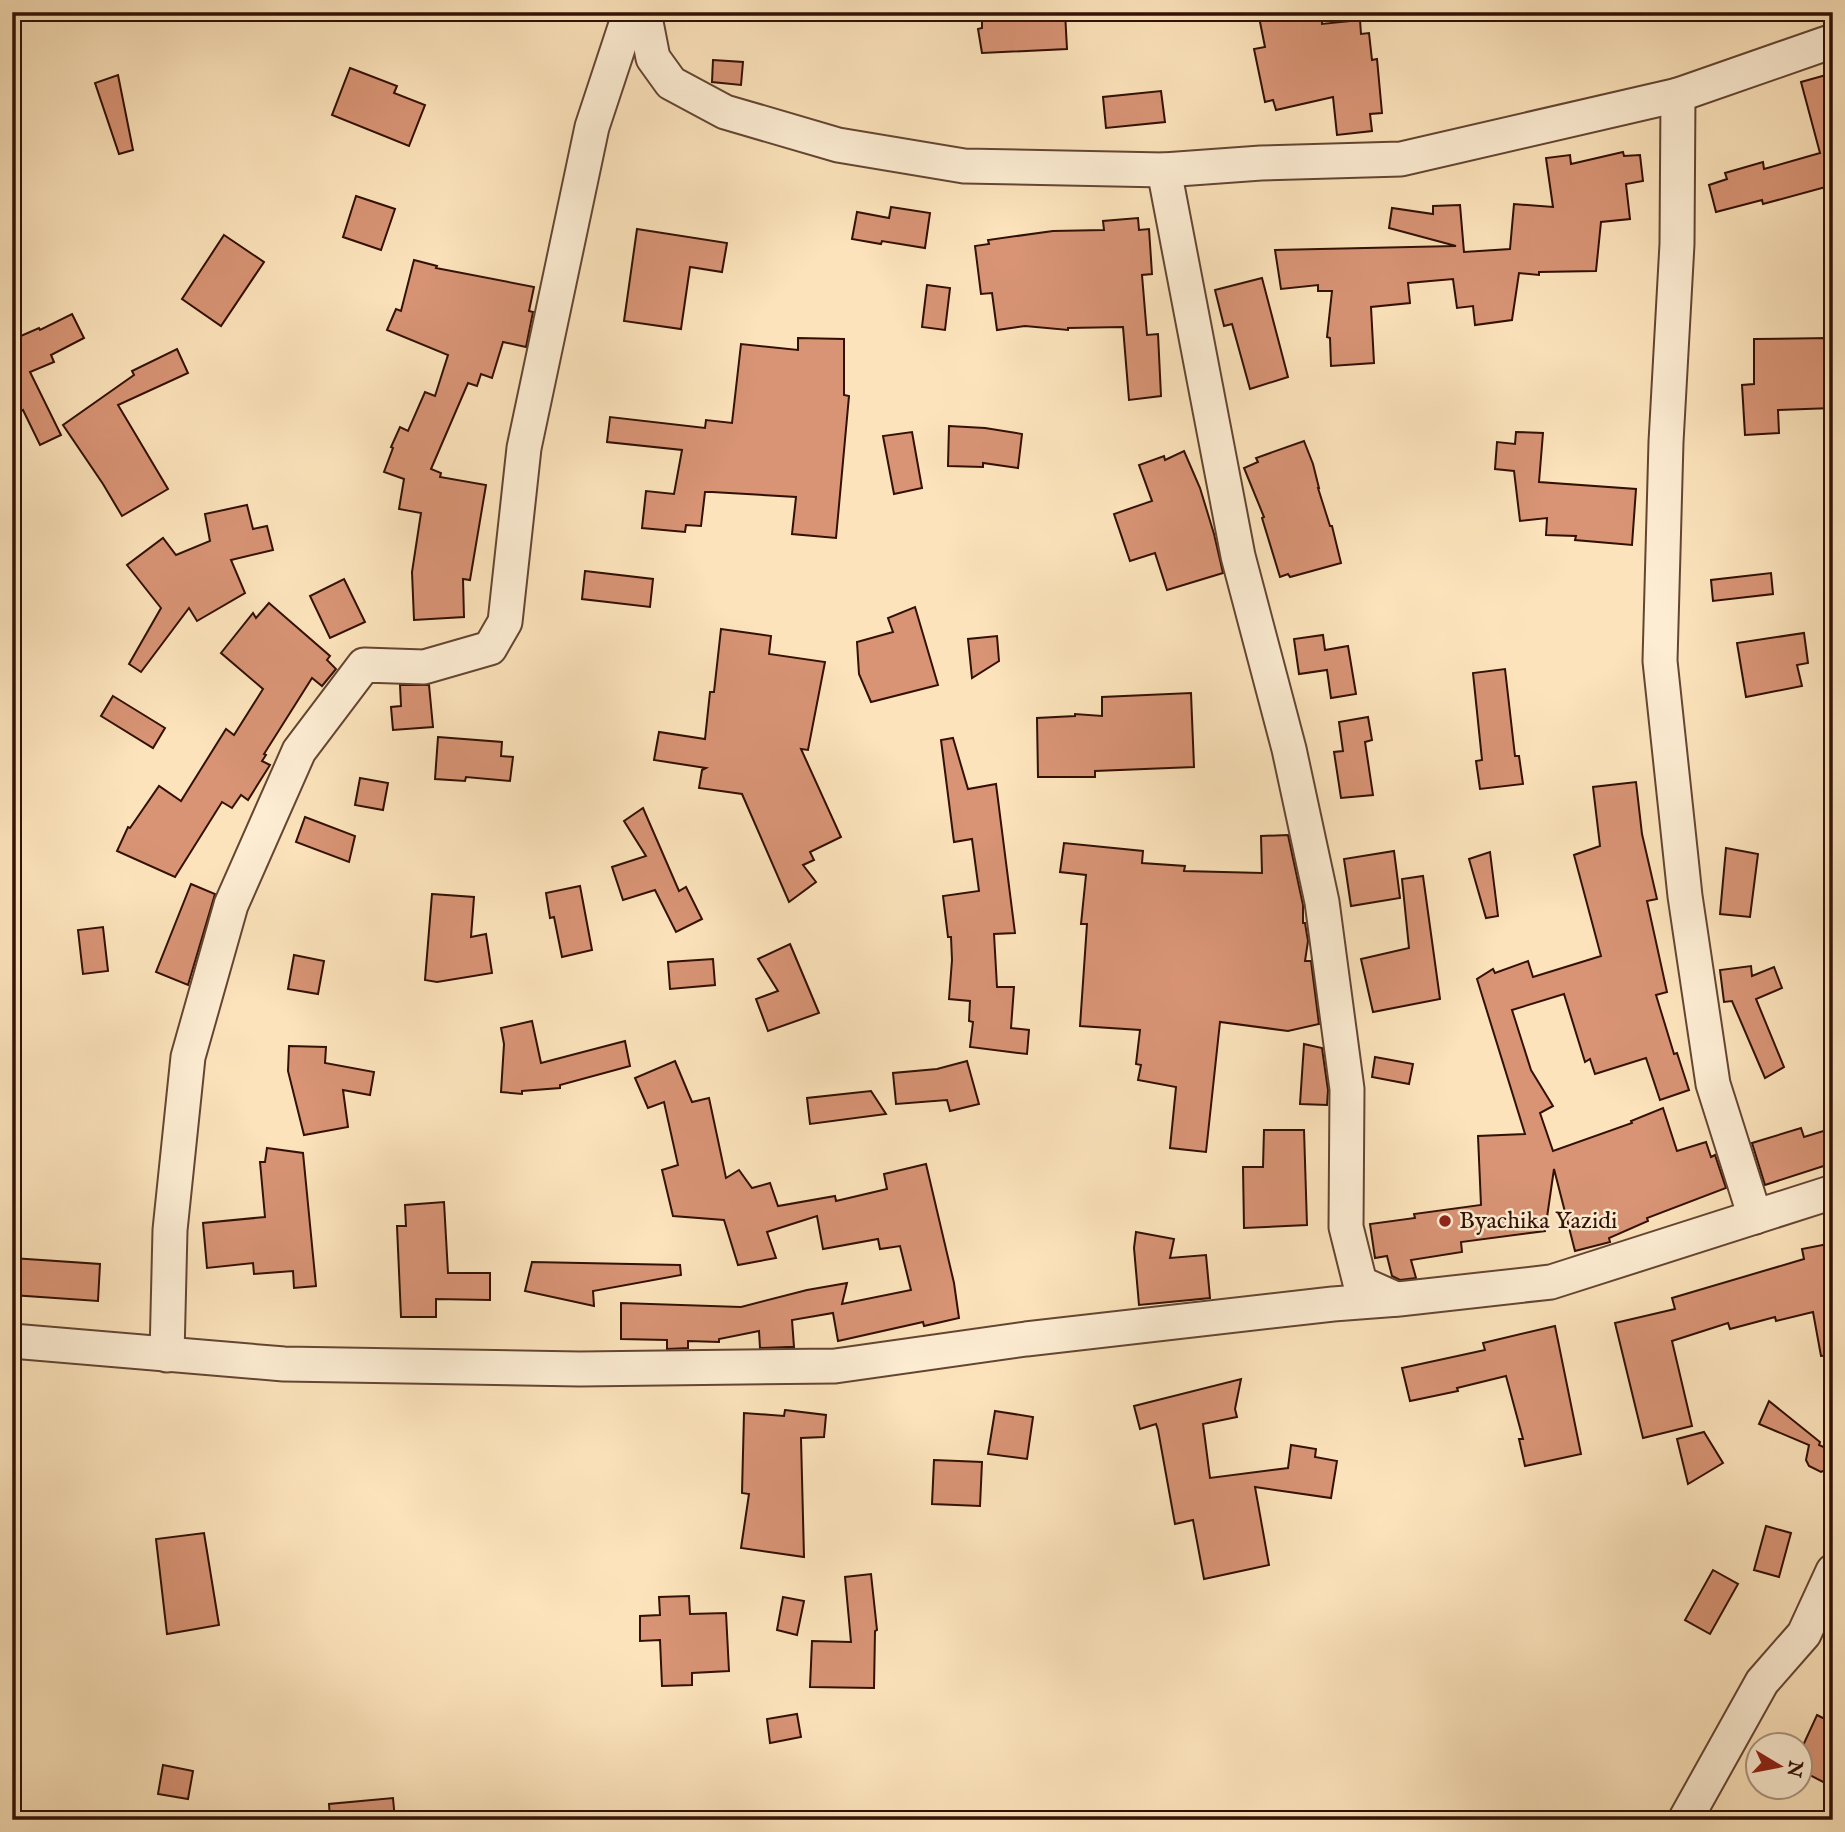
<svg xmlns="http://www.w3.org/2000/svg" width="1845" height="1832" font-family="'IM FELL English',serif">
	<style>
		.building { fill: #d89475; stroke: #321004; stroke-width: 2 }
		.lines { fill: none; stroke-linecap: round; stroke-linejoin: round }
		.minor-casing { stroke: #644532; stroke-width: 37 }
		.minor { stroke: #fdedd3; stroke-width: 33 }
		.poi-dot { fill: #8f2418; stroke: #fdedd3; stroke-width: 2.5 }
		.labels { text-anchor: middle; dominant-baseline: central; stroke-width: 5; stroke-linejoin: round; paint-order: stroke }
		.poi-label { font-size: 24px; fill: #321004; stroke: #fdedd3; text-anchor: start }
	</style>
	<rect width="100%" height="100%" fill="#fce3bb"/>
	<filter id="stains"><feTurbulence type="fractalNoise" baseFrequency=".00286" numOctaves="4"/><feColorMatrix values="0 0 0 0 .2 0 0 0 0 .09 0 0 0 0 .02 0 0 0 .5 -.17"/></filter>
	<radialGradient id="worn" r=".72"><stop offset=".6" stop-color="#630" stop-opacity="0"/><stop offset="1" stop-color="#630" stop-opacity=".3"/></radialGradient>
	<!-- building -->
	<g class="building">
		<path d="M 982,12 L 1065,12 L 1067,49 L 982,53 L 978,29 L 982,28 Z"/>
		<path d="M 1258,12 L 1322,12 L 1322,24 L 1360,20 L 1361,34 L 1369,33 L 1372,60 L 1377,59 L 1382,113 L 1370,114 L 1372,131 L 1337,135 L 1333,97 L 1276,110 L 1273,100 L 1265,102 L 1254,49 L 1265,47 Z"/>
		<path d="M 713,60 L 743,62 L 741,85 L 712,82 Z"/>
		<path d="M 350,68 L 397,86 L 394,93 L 425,105 L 409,146 L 332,115 Z"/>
		<path d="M 1833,73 L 1833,185 L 1763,204 L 1762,200 L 1716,212 L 1709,185 L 1727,179 L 1725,173 L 1763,162 L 1764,169 L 1820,153 L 1801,82 Z"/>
		<path d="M 118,75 L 133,150 L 119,154 L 95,83 Z"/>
		<path d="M 1161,91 L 1165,122 L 1106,128 L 1103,97 Z"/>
		<path d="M 1623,152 L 1624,156 L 1640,155 L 1643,181 L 1626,184 L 1630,219 L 1601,222 L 1596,271 L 1539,272 L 1539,275 L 1519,273 L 1512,320 L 1475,325 L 1473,306 L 1457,308 L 1453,279 L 1408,283 L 1410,303 L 1371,307 L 1374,363 L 1331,366 L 1330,338 L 1327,337 L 1332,291 L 1318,291 L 1318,285 L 1281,289 L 1275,250 L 1456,246 L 1389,228 L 1392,208 L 1433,214 L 1433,206 L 1460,205 L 1464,252 L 1510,249 L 1514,204 L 1553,207 L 1546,158 L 1570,155 L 1571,164 Z"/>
		<path d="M 356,196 L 395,209 L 381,250 L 343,237 Z"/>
		<path d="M 891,207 L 930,213 L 925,248 L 882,241 L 881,244 L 852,239 L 857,212 L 889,218 Z"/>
		<path d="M 1138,218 L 1139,230 L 1149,229 L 1152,274 L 1142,275 L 1147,335 L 1158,334 L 1161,396 L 1129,400 L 1123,327 L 1068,328 L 1068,330 L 1025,326 L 997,330 L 992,293 L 981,294 L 975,246 L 989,244 L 988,240 L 1053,231 L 1104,230 L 1103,221 Z"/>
		<path d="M 637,229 L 727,243 L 722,272 L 690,267 L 681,329 L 624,321 Z"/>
		<path d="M 224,235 L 264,262 L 221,326 L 182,299 Z"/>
		<path d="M 414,260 L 437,266 L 436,268 L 534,287 L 529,311 L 533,312 L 526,347 L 503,342 L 492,378 L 481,374 L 477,386 L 468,383 L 431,469 L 441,473 L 440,477 L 486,485 L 470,580 L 463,579 L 464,617 L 414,620 L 412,572 L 421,513 L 399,509 L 404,479 L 384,472 L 393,448 L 391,447 L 400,427 L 408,431 L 425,392 L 435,396 L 448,355 L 387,330 L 396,309 L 401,311 Z"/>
		<path d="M 1262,278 L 1288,377 L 1250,389 L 1232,324 L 1224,326 L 1215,290 Z"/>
		<path d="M 927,285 L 950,288 L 945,330 L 922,327 Z"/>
		<path d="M 72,314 L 84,338 L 51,355 L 54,362 L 30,372 L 61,435 L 40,445 L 23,410 L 12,417 L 12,336 L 14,339 L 39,328 L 40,330 Z"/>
		<path d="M 798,338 L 844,339 L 844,395 L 849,396 L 836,538 L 792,534 L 796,497 L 712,492 L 705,492 L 701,526 L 686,525 L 685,532 L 642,528 L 646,491 L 674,494 L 682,450 L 607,442 L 610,417 L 705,428 L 706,420 L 732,423 L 741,344 L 798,350 Z"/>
		<path d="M 1830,338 L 1833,351 L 1833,408 L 1778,410 L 1779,433 L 1745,435 L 1742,385 L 1754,384 L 1754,339 Z"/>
		<path d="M 177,349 L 188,373 L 118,405 L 168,489 L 122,516 L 103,484 L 63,425 L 134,375 L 132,371 Z"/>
		<path d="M 949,426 L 985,428 L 1022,434 L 1018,468 L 983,463 L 983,467 L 948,466 Z"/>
		<path d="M 912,432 L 922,488 L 894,494 L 883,436 Z"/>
		<path d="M 1516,432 L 1543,433 L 1539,482 L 1636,489 L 1632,545 L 1575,540 L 1576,536 L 1546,535 L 1547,518 L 1520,521 L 1514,471 L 1495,469 L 1497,442 L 1515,444 Z"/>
		<path d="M 1304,441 L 1313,464 L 1319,488 L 1318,488 L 1330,526 L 1332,526 L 1341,563 L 1290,577 L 1288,574 L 1280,577 L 1262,518 L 1264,517 L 1244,468 L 1258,462 L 1256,458 Z"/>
		<path d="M 1184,451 L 1200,488 L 1214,534 L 1223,573 L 1167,590 L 1155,553 L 1130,561 L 1114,514 L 1152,501 L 1139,465 L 1164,456 L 1165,460 Z"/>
		<path d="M 247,505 L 253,529 L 267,526 L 273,550 L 231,560 L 245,593 L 197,621 L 189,608 L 141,672 L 129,664 L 161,608 L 127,565 L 163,538 L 176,555 L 210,541 L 205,514 Z"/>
		<path d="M 585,571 L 653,579 L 650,607 L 582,599 Z"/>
		<path d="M 1771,573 L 1773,594 L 1713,601 L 1711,580 Z"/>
		<path d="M 344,579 L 365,622 L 330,638 L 310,596 Z"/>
		<path d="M 269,603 L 330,656 L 327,660 L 336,669 L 322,686 L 312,678 L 264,754 L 266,755 L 262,761 L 270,765 L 248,800 L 241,795 L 232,808 L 222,802 L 175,877 L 117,851 L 128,827 L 130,828 L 159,786 L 181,801 L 226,729 L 234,735 L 263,689 L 221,653 L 253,613 L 256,618 Z"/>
		<path d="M 915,607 L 938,685 L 871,702 L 859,674 L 857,642 L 893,632 L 888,618 Z"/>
		<path d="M 721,629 L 771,636 L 769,654 L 825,662 L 808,750 L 801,749 L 841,837 L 810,852 L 814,860 L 803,865 L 816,882 L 789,902 L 742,794 L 699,788 L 702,770 L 706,768 L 654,760 L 659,732 L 705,739 L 710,692 L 714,692 Z"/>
		<path d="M 1804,633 L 1808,663 L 1797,665 L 1802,686 L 1746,697 L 1737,643 Z"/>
		<path d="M 1323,635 L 1325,650 L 1348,646 L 1356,694 L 1331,698 L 1327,670 L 1299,674 L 1294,639 Z"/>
		<path d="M 997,636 L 999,661 L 972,678 L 968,639 Z"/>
		<path d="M 1505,669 L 1515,756 L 1519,756 L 1523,784 L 1480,789 L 1476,761 L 1482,760 L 1473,673 Z"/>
		<path d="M 400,685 L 429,685 L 433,727 L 393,730 L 391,707 L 401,706 Z"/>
		<path d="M 1191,693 L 1194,767 L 1095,771 L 1095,777 L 1038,777 L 1037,718 L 1075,716 L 1075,714 L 1102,716 L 1102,697 Z"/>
		<path d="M 113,696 L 165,728 L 153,748 L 101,716 Z"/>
		<path d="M 1368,717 L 1372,740 L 1365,742 L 1373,795 L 1341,798 L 1334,752 L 1343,751 L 1339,722 Z"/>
		<path d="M 438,737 L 502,742 L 501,756 L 513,757 L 510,781 L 466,777 L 465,781 L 435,779 Z"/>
		<path d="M 953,738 L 968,789 L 996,784 L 1015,933 L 994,934 L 997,987 L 1014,987 L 1011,1028 L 1029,1030 L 1027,1054 L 970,1047 L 973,1022 L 969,1021 L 970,1001 L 949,999 L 952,960 L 951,937 L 948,937 L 943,896 L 979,891 L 972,839 L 954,842 L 941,740 Z"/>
		<path d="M 360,778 L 388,783 L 383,810 L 355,805 Z"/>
		<path d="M 1636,782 L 1642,834 L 1657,899 L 1647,901 L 1667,992 L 1656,995 L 1674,1054 L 1677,1053 L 1689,1090 L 1660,1100 L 1646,1058 L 1595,1074 L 1590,1059 L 1585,1062 L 1564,994 L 1512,1010 L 1531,1070 L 1553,1106 L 1540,1113 L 1553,1151 L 1632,1123 L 1631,1121 L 1663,1108 L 1677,1151 L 1706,1142 L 1711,1157 L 1715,1155 L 1726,1188 L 1647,1218 L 1648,1221 L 1609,1238 L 1610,1242 L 1575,1251 L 1554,1169 L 1545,1231 L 1461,1242 L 1462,1252 L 1411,1260 L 1416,1278 L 1400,1280 L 1392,1276 L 1387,1256 L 1375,1258 L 1370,1224 L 1415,1218 L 1414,1214 L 1481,1205 L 1478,1136 L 1525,1134 L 1477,979 L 1493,969 L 1495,973 L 1528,961 L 1533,977 L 1601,956 L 1574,855 L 1600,846 L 1593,787 Z"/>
		<path d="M 643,808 L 679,891 L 686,887 L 702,919 L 676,932 L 655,890 L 623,900 L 612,867 L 646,856 L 624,821 Z"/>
		<path d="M 305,817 L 355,836 L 349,862 L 296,842 Z"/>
		<path d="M 1288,835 L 1303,905 L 1303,923 L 1305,923 L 1308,941 L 1305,961 L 1311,961 L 1319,1024 L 1288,1031 L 1220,1022 L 1206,1152 L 1170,1148 L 1176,1087 L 1138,1080 L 1141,1065 L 1136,1064 L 1140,1030 L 1080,1026 L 1087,924 L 1081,924 L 1086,875 L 1060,872 L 1064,843 L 1143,851 L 1142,863 L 1185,866 L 1184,871 L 1262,873 L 1261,836 Z"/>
		<path d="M 1726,848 L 1758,854 L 1750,917 L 1720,914 Z"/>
		<path d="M 1394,851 L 1400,898 L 1351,906 L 1344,859 Z"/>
		<path d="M 1490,852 L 1498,916 L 1486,918 L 1469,859 Z"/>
		<path d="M 1423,876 L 1440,999 L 1373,1012 L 1361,959 L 1409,948 L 1402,879 Z"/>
		<path d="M 191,884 L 215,894 L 188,985 L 156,972 Z"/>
		<path d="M 580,886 L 592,950 L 562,957 L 554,917 L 550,918 L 546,893 Z"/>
		<path d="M 432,894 L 474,897 L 471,937 L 486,934 L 492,973 L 437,982 L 425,980 Z"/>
		<path d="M 103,927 L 108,971 L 83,974 L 78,930 Z"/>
		<path d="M 790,944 L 819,1013 L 768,1031 L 756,999 L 778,991 L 758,959 Z"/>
		<path d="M 294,955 L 324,961 L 318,994 L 288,989 Z"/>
		<path d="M 713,959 L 715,985 L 670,989 L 668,962 Z"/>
		<path d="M 1751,966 L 1752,976 L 1774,967 L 1782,988 L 1756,999 L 1784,1067 L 1765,1078 L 1732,1001 L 1724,1002 L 1720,970 Z"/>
		<path d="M 532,1021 L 541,1063 L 625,1041 L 630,1066 L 560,1085 L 560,1088 L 522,1091 L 522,1094 L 501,1092 L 504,1044 L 501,1028 Z"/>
		<path d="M 1304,1044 L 1322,1048 L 1328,1090 L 1327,1105 L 1300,1104 Z"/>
		<path d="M 289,1046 L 326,1047 L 325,1063 L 374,1072 L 370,1095 L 343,1090 L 348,1127 L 304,1135 L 288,1071 Z"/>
		<path d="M 1375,1057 L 1413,1064 L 1409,1084 L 1372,1077 Z"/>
		<path d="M 675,1061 L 692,1102 L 709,1098 L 726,1178 L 739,1170 L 752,1188 L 770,1183 L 778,1206 L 835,1196 L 836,1201 L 887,1189 L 884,1174 L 926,1164 L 954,1283 L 959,1318 L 924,1326 L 923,1322 L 838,1341 L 833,1313 L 792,1320 L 794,1347 L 788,1347 L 760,1348 L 759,1331 L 719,1339 L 719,1342 L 688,1341 L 688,1348 L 667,1349 L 667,1340 L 621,1339 L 621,1303 L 741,1307 L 807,1290 L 847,1283 L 842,1304 L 911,1290 L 900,1246 L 880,1249 L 878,1239 L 823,1249 L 817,1216 L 767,1232 L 776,1258 L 738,1265 L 724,1220 L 673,1216 L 662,1170 L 678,1165 L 664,1102 L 648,1108 L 635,1078 Z"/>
		<path d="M 967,1061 L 979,1104 L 950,1111 L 947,1100 L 896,1104 L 893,1073 L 937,1069 Z"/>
		<path d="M 871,1091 L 886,1114 L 810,1124 L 807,1098 Z"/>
		<path d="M 1801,1128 L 1804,1137 L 1833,1128 L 1833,1163 L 1765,1185 L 1752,1143 Z"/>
		<path d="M 1264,1130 L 1304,1130 L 1307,1225 L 1244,1228 L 1243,1167 L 1263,1167 Z"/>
		<path d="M 267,1148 L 303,1153 L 316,1286 L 294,1288 L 293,1271 L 254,1274 L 253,1263 L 207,1268 L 203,1223 L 265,1217 L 260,1162 L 265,1162 Z"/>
		<path d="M 444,1202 L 448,1273 L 490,1273 L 490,1300 L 436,1299 L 436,1317 L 401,1317 L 397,1226 L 406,1226 L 405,1205 Z"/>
		<path d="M 1136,1232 L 1174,1239 L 1170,1258 L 1206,1255 L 1210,1298 L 1139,1305 L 1134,1248 Z"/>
		<path d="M 1833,1243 L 1833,1355 L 1821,1356 L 1813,1312 L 1776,1321 L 1775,1317 L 1730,1329 L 1728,1323 L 1672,1341 L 1692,1426 L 1643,1438 L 1615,1323 L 1675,1309 L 1672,1298 L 1804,1259 L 1802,1249 Z"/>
		<path d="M 12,1258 L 100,1264 L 98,1301 L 12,1295 Z"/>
		<path d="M 532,1262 L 680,1265 L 681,1275 L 593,1291 L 594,1306 L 525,1291 Z"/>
		<path d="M 1555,1326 L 1581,1454 L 1525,1466 L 1519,1439 L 1523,1439 L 1506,1376 L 1457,1388 L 1458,1391 L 1410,1401 L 1402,1368 L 1485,1350 L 1483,1343 Z"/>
		<path d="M 1241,1379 L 1235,1409 L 1237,1417 L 1203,1424 L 1210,1478 L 1288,1468 L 1291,1445 L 1316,1449 L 1315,1457 L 1337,1461 L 1331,1498 L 1255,1487 L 1269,1565 L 1204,1579 L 1193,1520 L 1175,1524 L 1158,1430 L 1156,1424 L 1140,1429 L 1134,1406 Z"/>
		<path d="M 1769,1401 L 1820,1442 L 1819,1445 L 1830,1450 L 1833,1458 L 1828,1469 L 1821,1472 L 1809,1466 L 1806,1460 L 1809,1445 L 1759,1424 Z"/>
		<path d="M 785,1410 L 826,1415 L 824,1437 L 801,1438 L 804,1557 L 741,1548 L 749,1494 L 742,1493 L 744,1413 L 784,1416 Z"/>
		<path d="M 995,1411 L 1033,1417 L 1027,1459 L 988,1454 Z"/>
		<path d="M 1704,1432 L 1723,1463 L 1688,1484 L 1677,1439 Z"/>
		<path d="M 934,1460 L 982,1462 L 980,1506 L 932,1504 Z"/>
		<path d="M 1766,1526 L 1791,1533 L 1779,1577 L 1754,1570 Z"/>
		<path d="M 204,1533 L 219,1625 L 167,1634 L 156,1539 Z"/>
		<path d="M 1713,1570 L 1738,1584 L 1710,1634 L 1685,1620 Z"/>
		<path d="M 871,1574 L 877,1630 L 875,1631 L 874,1688 L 810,1687 L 812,1641 L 851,1642 L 845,1577 Z"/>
		<path d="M 689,1596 L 690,1614 L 726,1613 L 729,1671 L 692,1673 L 692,1685 L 662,1686 L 660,1640 L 640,1641 L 640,1616 L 660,1615 L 659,1597 Z"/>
		<path d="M 783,1597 L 804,1601 L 797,1635 L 777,1630 Z"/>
		<path d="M 797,1714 L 801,1737 L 770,1743 L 767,1719 Z"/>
		<path d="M 1817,1715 L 1833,1723 L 1833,1787 L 1800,1770 L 1800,1752 Z"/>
		<path d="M 163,1765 L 193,1771 L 188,1799 L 158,1794 Z"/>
		<path d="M 393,1798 L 395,1820 L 330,1820 L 329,1804 Z"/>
	</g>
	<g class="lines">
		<!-- minor casing -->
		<g class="minor-casing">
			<g id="minor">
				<path d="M 644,12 L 653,58 L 671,83 L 725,112 L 838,145 L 964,166 L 1164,170 L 1261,163 L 1401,159 L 1678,95 L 1833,41"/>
				<path d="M 1678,95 L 1677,244 L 1666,442 L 1660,661 L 1685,896 L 1713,1084 L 1755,1217"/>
				<path d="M 1164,170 L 1238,556 L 1289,749 L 1322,902 L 1347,1089 L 1346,1227 L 1360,1283 L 1396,1299"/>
				<path d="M 12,1341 L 284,1364 L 580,1369 L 835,1366 L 1026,1339 L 1333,1304 L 1399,1299 L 1551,1282 L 1833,1192"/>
				<path d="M 167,1355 L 170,1230 L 188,1057 L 231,905 L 299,751 L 364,665 L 424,667 L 490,648 L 505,622 L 524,448 L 592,127 L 630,12"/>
				<path d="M 1685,1820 L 1762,1682 L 1804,1634 L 1833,1571"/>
			</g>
		</g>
		<!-- minor -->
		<use href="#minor" class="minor"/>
	</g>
	<!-- markers -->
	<circle class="poi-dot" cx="1445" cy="1221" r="7"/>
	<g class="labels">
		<!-- poi labels -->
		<g class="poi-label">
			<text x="1459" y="1221">Byachika Yazidi</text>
		</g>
	</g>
	<!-- margin -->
	<rect width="1845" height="1832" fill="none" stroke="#fce3bb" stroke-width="42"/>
	<rect x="14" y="14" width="1817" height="1804" fill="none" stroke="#321004" stroke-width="3.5"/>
	<rect x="21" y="21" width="1803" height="1790" fill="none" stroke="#321004" stroke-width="2"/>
	<!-- north arrow -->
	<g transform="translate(1779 1766) rotate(100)"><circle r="33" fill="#fdedd3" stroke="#ac9580" stroke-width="2"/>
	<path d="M0-5L12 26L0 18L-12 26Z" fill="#8f2418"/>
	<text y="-10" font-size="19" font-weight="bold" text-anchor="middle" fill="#321004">N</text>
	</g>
	<rect width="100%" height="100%" filter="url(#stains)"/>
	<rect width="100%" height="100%" fill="url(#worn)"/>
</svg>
